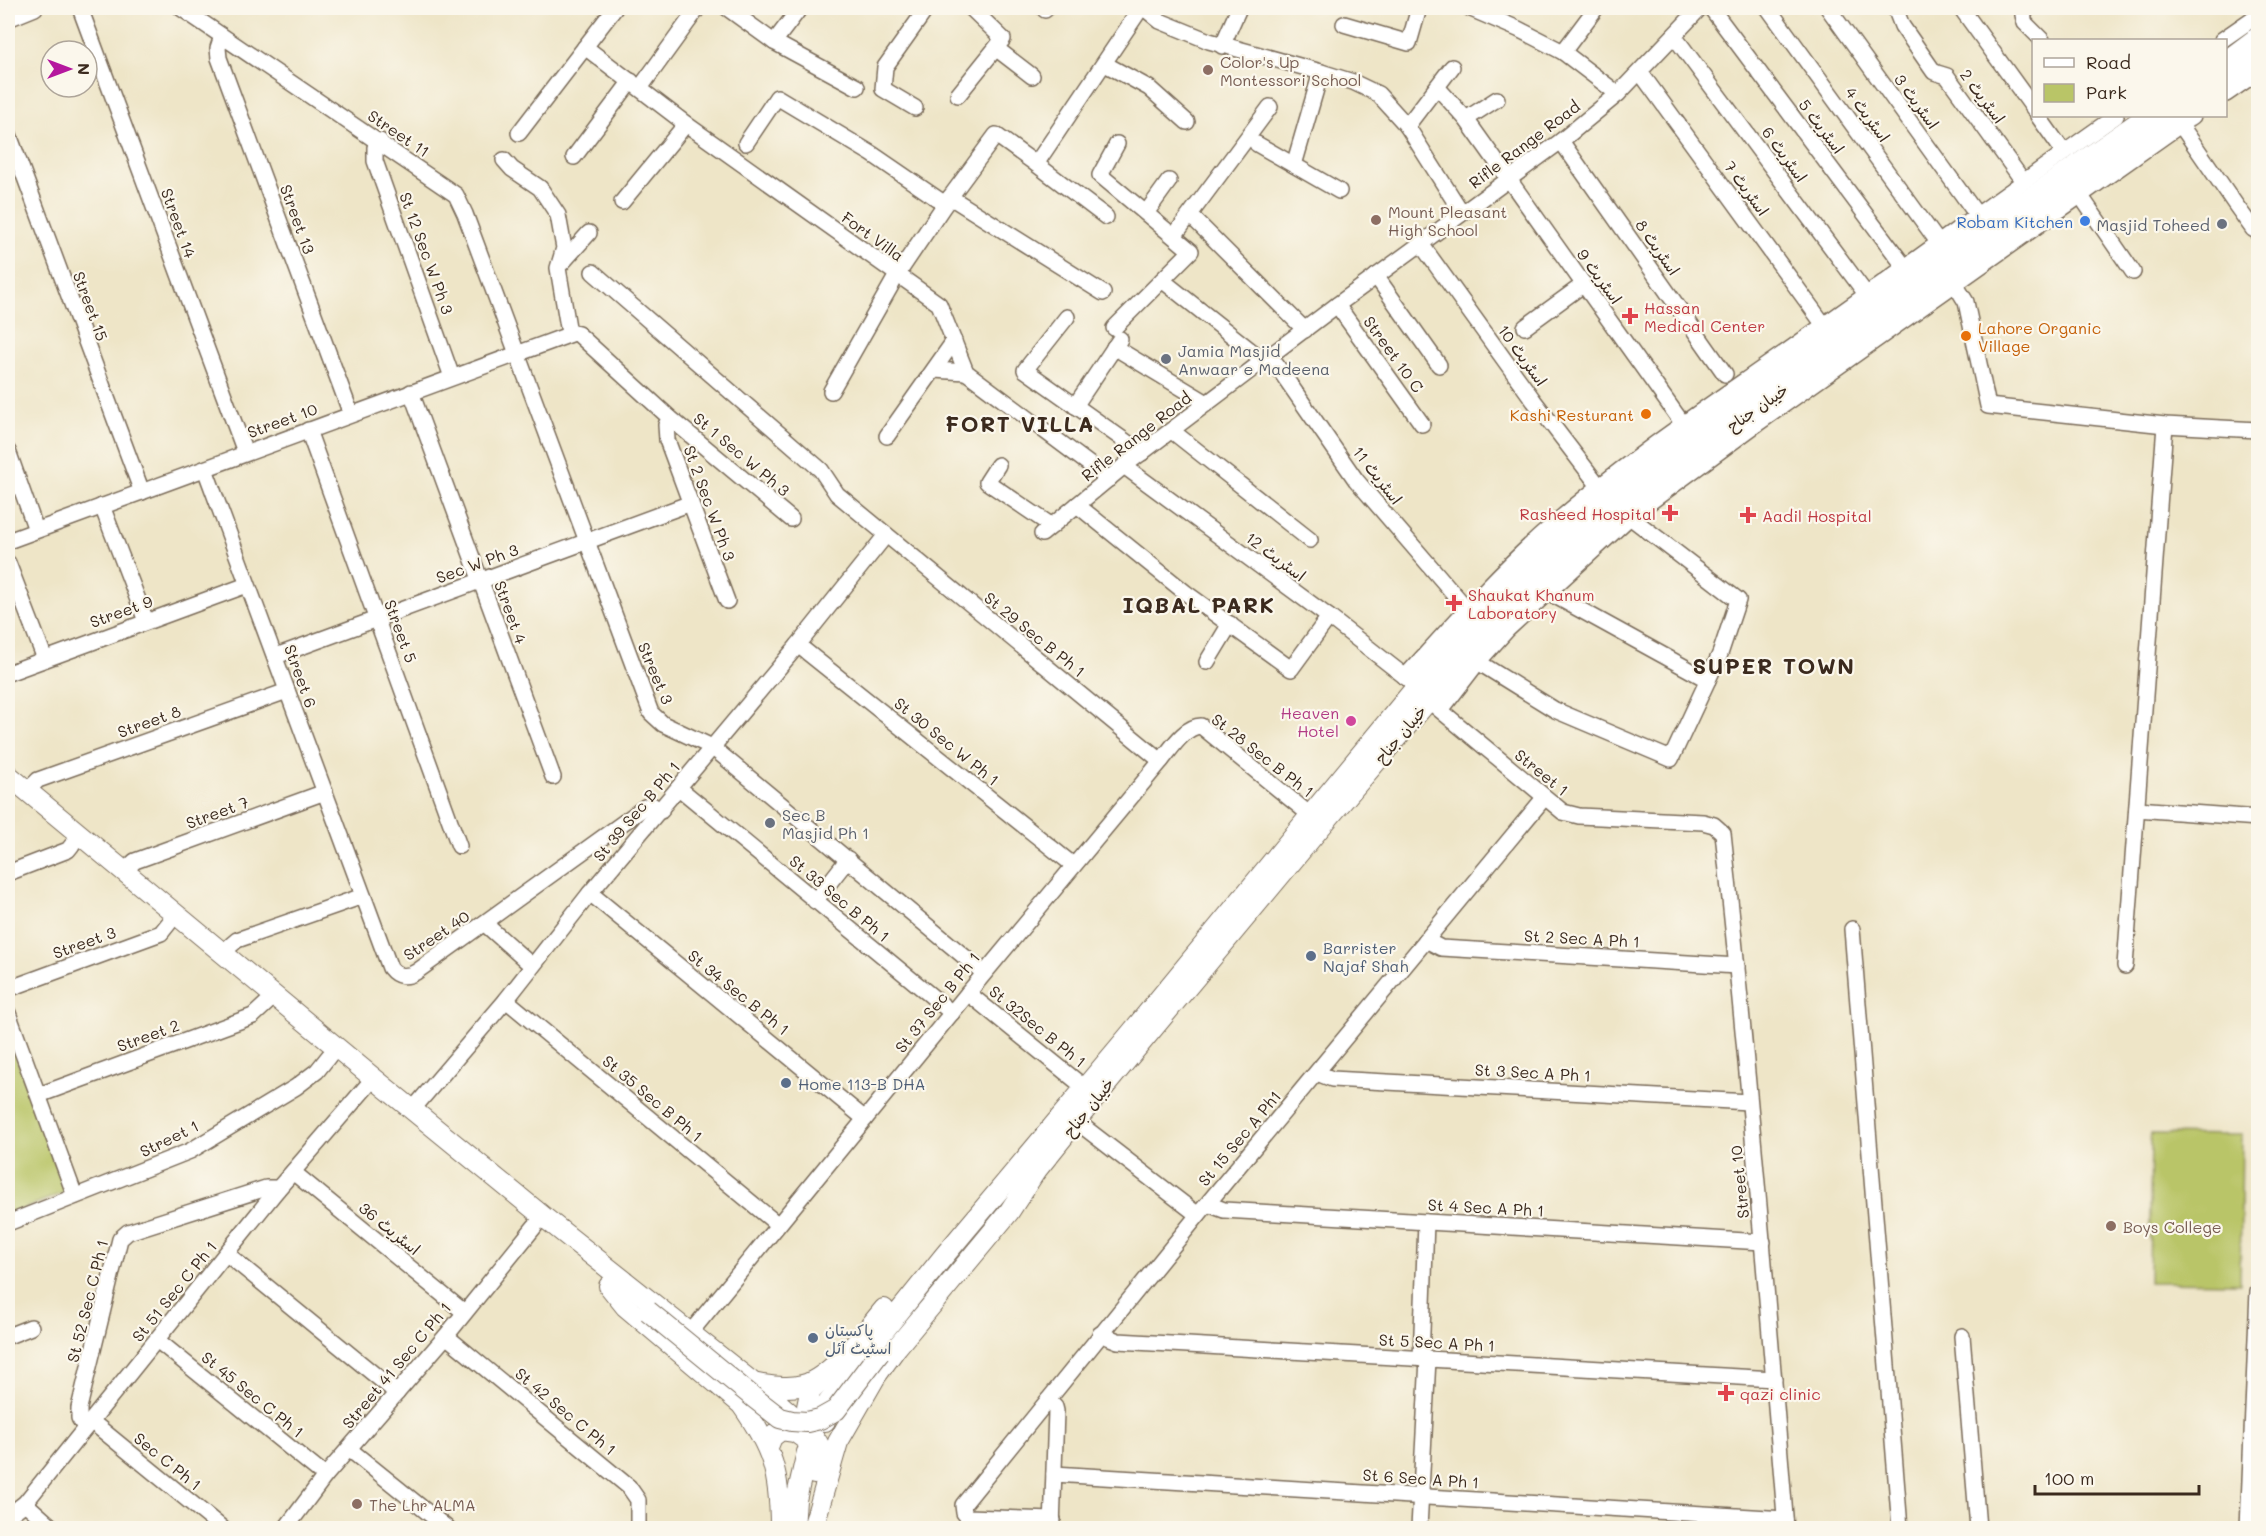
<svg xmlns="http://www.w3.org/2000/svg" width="2266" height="1536" font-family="Mali,'Playpen Sans Arabic',sans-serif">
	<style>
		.green { fill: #b9c567; stroke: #7a7842; stroke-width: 1.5 }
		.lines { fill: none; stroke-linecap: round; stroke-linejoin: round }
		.minor-casing { stroke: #7a6b59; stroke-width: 18 }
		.major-casing { stroke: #7a6b59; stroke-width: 22 }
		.minor { stroke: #fff; stroke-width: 15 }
		.major { stroke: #fff; stroke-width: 20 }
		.major-bridge-casing { stroke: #7a6b59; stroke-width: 22; stroke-linecap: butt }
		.major-bridge { stroke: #fff; stroke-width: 20 }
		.education-dot { fill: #8d6e63; stroke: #fbf7ec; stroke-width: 2 }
		.shop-dot { fill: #3f7fe0; stroke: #fbf7ec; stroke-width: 2 }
		.worship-dot { fill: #6b7280; stroke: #fbf7ec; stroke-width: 2 }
		.health-dot { fill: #e0444e; stroke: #fbf7ec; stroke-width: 2 }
		.food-dot { fill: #e8710a; stroke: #fbf7ec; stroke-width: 2 }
		.hotel-dot { fill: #d1479c; stroke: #fbf7ec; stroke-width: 2 }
		.service-dot { fill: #5c6f8a; stroke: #fbf7ec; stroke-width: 2 }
		.labels { text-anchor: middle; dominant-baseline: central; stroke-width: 4.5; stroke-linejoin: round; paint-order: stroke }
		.education-label { font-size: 16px; fill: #785e54; stroke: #fbf7ec; text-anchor: start }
		.street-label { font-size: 16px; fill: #3b2a1e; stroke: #fbf7ec }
		.shop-label { font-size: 16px; fill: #366cbe; stroke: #fbf7ec; text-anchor: end }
		.worship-label { font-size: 16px; fill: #5b616d; stroke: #fbf7ec; text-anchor: start }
		.health-label { font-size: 16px; fill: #be3a42; stroke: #fbf7ec; text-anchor: start }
		.food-label { font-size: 16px; fill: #c56008; stroke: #fbf7ec; text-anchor: start }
		.hotel-label { font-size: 16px; fill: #b23c85; stroke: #fbf7ec; text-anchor: end }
		.service-label { font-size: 16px; fill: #4e5e75; stroke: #fbf7ec; text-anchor: start }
		.district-label { font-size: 22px; font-weight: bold; letter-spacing: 1.5px; fill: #3b2a1e; stroke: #fbf7ec }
	</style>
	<rect width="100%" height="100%" fill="#fbf7ec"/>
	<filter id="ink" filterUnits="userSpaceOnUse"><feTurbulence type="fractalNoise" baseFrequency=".0167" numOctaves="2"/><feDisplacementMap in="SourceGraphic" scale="12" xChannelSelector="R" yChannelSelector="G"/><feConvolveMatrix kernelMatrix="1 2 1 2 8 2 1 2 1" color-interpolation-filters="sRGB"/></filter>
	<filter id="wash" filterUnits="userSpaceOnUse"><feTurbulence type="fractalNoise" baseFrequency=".008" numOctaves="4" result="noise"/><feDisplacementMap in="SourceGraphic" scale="24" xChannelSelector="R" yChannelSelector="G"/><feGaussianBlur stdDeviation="1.35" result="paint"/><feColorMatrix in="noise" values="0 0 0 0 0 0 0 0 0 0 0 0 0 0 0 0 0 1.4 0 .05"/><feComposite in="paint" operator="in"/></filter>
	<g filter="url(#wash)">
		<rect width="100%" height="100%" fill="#eee5c7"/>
		<!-- green -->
		<g class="green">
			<path d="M 13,1049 L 66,1192 L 8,1215 L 8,1051 Z"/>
			<path d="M 2151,1134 L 2242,1135 L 2240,1283 L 2149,1282 Z"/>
		</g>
	</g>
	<g filter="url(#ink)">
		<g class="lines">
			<!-- minor casing -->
			<g class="minor-casing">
				<g id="minor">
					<path d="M 80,8 L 245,452"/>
					<path d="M 181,8 L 456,195 L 465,214 L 651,713 L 663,724 L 712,747 L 984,973"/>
					<path d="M 727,8 L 774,42 L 857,87"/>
					<path d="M 1144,8 L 1160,21 L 1209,41 L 1321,72 L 1353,82 L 1378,94 L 1407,126 L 1462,213"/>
					<path d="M 1469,8 L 1518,29 L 1563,52 L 1618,94"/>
					<path d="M 1711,8 L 1904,266"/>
					<path d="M 1768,8 L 1938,242"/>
					<path d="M 1828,8 L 1977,215"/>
					<path d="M 1895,8 L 1902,26 L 1934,72 L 1947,76 L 2023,181"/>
					<path d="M 1961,8 L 2034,109"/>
					<path d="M 2028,8 L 2023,15 L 2025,23 L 2042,40"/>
					<path d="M 1045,10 L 1047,8"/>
					<path d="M 8,19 L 35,8"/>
					<path d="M 1344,24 L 1409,43 L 1419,8"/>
					<path d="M 222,36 L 218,48 L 219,58 L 351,414"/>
					<path d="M 1674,36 L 1866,294"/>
					<path d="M 2222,40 L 2258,15"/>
					<path d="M 774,42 L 800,8"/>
					<path d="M 1222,46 L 1239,8"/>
					<path d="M 585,47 L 686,124 L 939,304 L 966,372 L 1109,479"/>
					<path d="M 997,49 L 1032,76"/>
					<path d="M 1563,52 L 1596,8"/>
					<path d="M 1105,64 L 1149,88 L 1187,122"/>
					<path d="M 1640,72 L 1824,325"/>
					<path d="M 1437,87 L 1466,119 L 1683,424"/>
					<path d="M 640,88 L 698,8"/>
					<path d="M 2226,94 L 2258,72"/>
					<path d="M 958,95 L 1003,39 L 971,8"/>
					<path d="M 915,108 L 883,89 L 885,67 L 927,8"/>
					<path d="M 2038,116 L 2063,151"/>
					<path d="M 1466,119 L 1497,99"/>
					<path d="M 2180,124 L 2235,204 L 2253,229 L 2258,232"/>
					<path d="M 1407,126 L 1452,67"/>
					<path d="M 8,132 L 142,492"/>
					<path d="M 519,133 L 615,8"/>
					<path d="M 380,141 L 375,147 L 375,161 L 452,377"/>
					<path d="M 1561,141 L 1725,374"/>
					<path d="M 746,143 L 777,97 L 872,154 L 945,204"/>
					<path d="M 1257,144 L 1339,191"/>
					<path d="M 574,157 L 631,81"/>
					<path d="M 504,160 L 512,169 L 540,188 L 558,215 L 564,248 L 558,268 L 569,333"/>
					<path d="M 1036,164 L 1106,217"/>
					<path d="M 1294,165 L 1321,72"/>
					<path d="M 2080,195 L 2133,272"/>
					<path d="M 950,197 L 1103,293"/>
					<path d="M 622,202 L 686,124"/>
					<path d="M 1146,213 L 1169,181"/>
					<path d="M 1190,215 L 1305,330"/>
					<path d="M 1174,236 L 1270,107"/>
					<path d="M 1421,244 L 1534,401 L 1599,486"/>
					<path d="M 562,263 L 589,233"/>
					<path d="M 593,272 L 821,470 L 837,494 L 1161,761"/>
					<path d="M 1376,276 L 1439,365"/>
					<path d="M 1162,280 L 1264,361"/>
					<path d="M 1955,284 L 1966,302 L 1988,406 L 2165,425 L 2258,430"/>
					<path d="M 1337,305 L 1422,424"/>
					<path d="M 1067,317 L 1025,370 L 1142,453"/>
					<path d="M 1525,327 L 1584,284"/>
					<path d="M 1114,328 L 1191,251 L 1100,175 L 1117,144"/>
					<path d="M 1114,347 L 1207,403"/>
					<path d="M 1270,356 L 1356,480 L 1467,609"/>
					<path d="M 934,370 L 966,372"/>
					<path d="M 831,391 L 897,275 L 945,204 L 996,135 L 1036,164 L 1141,8"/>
					<path d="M 411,392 L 553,777"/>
					<path d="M 1075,406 L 1120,339"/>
					<path d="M 670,418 L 666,425 L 667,440 L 727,601"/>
					<path d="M 308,430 L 459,846"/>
					<path d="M 1172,431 L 1310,540"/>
					<path d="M 887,436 L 954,341"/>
					<path d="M 8,451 L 36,530"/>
					<path d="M 998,465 L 987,482 L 1052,526"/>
					<path d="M 1124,466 L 1329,617 L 1412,682"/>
					<path d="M 205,469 L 390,968 C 397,977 406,978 416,972 L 645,807 L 652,805 L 661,811"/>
					<path d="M 1077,505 L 1186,593 L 1291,669 L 1329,617"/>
					<path d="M 102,506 L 146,621"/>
					<path d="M 1042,534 L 1124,466 L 1337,305 L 1561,141 L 1618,94 L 1700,8"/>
					<path d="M 8,541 L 574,333 L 578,334 L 670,418 L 791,519"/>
					<path d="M 8,563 L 45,659"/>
					<path d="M 1548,592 L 1708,680"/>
					<path d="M 798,645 L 1073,865"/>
					<path d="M 276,656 L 691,503"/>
					<path d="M 1207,662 L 1230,624"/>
					<path d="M 1478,662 L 1555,710 L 1671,759 L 1720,654 L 1738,600 L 1630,517"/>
					<path d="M 8,673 L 247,585"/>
					<path d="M 1405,677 C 1453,624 1500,570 1555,523 C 1633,455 1720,399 1804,339 C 1909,265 2012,189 2116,116"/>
					<path d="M 1428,700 L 1563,812 L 1579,816 L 1703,822 L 1714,825 L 1723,833 C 1748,1064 1767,1296 1786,1528"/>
					<path d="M 1441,710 L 1478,662 L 1508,629 L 1630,517 L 1754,426 L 2193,116"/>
					<path d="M 679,788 L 952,1013"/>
					<path d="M 27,791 L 38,780 L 287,691"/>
					<path d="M 2137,809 L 2258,818"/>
					<path d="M 124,871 L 135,861 L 325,792"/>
					<path d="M 8,873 L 68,850 L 72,845"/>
					<path d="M 590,893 L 865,1119"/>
					<path d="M 815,901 L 848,859"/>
					<path d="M 485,924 L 531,965"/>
					<path d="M 1852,929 L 1900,1528"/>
					<path d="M 1426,940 L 1441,948 L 1737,966"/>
					<path d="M 222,953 L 237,940 L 363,896"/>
					<path d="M 2125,966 L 2165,425"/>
					<path d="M 8,989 L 161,933 L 169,923"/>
					<path d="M 968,993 L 1085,1088"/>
					<path d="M 506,1000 L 777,1224"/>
					<path d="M 8,1013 L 75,1196"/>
					<path d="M 1317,1073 L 1332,1079 L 1749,1102"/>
					<path d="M 39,1095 L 253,1016 L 267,1003"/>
					<path d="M 413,1109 L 506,1000 L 590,893 L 798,645 L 886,535"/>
					<path d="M 1076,1121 L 1198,1215"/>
					<path d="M 293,1172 L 464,1312"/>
					<path d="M 1208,1204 L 1224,1210 L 1763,1242"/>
					<path d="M 8,1223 L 190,1151 L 296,1087 L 317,1071 L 329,1056"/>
					<path d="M 227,1254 L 397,1393"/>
					<path d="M 690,1333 L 968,993 L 1161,761 C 1171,749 1185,726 1201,726 L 1309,814"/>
					<path d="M 1100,1334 L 1118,1341 L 1774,1379"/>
					<path d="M 8,1336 L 31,1327"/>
					<path d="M 446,1336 L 629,1487 L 638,1500 L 638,1528"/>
					<path d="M 1962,1336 L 1978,1528"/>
					<path d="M 157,1340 L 325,1476"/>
					<path d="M 1421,1359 L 1426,1222"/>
					<path d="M 1048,1400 L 1055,1407 L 1056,1411 L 1052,1528"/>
					<path d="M 91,1421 L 222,1528"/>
					<path d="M 85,1428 L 79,1418 L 79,1408 L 120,1239 L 128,1232 L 266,1188 L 274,1188 L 277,1190"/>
					<path d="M 349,1449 L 447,1528"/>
					<path d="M 1054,1474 L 1785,1519"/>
					<path d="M 25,1503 L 53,1528"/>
					<path d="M 8,1516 L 25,1503 L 277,1190 L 367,1086"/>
					<path d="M 1053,1520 L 968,1517 L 964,1513 L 963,1505 L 1198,1215 L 1544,798"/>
					<path d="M 286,1528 L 325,1476 L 446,1336 L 535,1226"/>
					<path d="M 1419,1528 L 1428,1359"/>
					<path d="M 2248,1528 L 2258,1291"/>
				</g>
			</g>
			<!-- major casing -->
			<g class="major-casing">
				<g id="major">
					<path d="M 2226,61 L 2258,37"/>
					<path d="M 2226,79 L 2258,56"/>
					<path d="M 8,775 L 371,1076 L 545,1218 L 776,1401 C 787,1411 819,1436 821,1451 C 821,1458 816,1467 814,1474"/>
					<path d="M 609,1286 L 625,1306 L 741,1404 C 773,1449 780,1474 780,1528"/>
					<path d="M 825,1377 L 810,1392 L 807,1407 L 814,1420 L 825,1421"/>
					<path d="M 756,1384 C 772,1386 788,1389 803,1385 C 831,1378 866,1331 884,1309"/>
					<path d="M 819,1415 L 850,1373 L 944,1256 L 1131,1033 L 1417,686 L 1470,624 L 1518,575 L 1618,486 L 2147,116"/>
					<path d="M 768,1447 L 772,1437 L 781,1430 L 795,1432 L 809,1442"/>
					<path d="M 794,1528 L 796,1500 L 807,1452"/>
					<path d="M 813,1528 L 838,1442 L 876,1376 L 897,1347 L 1009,1212 L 1035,1172 L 1076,1121 L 1319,829 L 1490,628 L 1555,564 L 1645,487 L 1906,301 L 2174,116"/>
				</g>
			</g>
			<!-- minor -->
			<use href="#minor" class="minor"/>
			<!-- major -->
			<use href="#major" class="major"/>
			<!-- major-bridge casing -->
			<g class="major-bridge-casing">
				<path id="major-bridge" d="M 648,1311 L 753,1397 L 780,1418 L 792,1421 L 807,1422 L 820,1419 L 836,1410 L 880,1352"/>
			</g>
			<!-- major-bridge -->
			<use href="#major-bridge" class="major-bridge"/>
		</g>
	</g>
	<!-- markers -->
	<g class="education-dot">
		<circle cx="1208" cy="70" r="6"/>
		<circle cx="1376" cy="220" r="6"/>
		<circle cx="2111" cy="1226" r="6"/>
		<circle cx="357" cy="1504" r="6"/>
	</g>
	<circle class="shop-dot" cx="2085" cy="221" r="6"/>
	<g class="worship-dot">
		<circle cx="2222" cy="224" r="6"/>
		<circle cx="1166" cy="359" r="6"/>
		<circle cx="770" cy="823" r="6"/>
	</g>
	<g class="health-dot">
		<path d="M1627 307h6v6h6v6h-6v6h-6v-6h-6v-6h6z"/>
		<path d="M1667 504h6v6h6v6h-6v6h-6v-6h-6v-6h6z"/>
		<path d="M1745 506h6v6h6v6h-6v6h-6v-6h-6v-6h6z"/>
		<path d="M1451 594h6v6h6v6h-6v6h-6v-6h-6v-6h6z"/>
		<path d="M1723 1384h6v6h6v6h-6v6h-6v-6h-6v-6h6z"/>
	</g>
	<g class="food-dot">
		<circle cx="1966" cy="336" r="6"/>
		<circle cx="1646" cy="414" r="6"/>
	</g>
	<circle class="hotel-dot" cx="1351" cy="721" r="6"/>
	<g class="service-dot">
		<circle cx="1311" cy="956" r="6"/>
		<circle cx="786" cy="1083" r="6"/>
		<circle cx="813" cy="1338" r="6"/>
	</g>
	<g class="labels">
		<!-- education labels -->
		<g class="education-label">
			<text x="1220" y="61">Color's Up<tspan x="1220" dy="18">Montessori School</tspan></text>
			<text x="1388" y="211">Mount Pleasant<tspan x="1388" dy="18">High School</tspan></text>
			<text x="2123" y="1226">Boys College</text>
			<text x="369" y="1504">The Lhr ALMA</text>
		</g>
		<!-- street labels -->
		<g class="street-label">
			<text transform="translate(1983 96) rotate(53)">اسٹریٹ 2</text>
			<text transform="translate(1917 101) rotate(54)">اسٹریٹ 3</text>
			<text transform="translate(1868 114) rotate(54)">اسٹریٹ 4</text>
			<text transform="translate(1822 126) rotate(53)">اسٹریٹ 5</text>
			<text transform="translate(399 133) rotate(34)">Street 11</text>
			<text transform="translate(1524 144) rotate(-37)">Rifle Range Road</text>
			<text transform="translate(1785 154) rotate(54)">اسٹریٹ 6</text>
			<text transform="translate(1747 188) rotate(54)">اسٹریٹ 7</text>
			<text transform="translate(298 219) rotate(70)">Street 13</text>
			<text transform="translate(179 223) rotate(70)">Street 14</text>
			<text transform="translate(873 236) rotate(36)">Fort Villa</text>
			<text transform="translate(1658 247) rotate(55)">اسٹریٹ 8</text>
			<text transform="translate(427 253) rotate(70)">St 12 Sec W Ph 3</text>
			<text transform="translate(1600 276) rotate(54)">اسٹریٹ 9</text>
			<text transform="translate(91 306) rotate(70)">Street 15</text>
			<text transform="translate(1394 354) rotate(54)">Street 10 C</text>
			<text transform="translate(1523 355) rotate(54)">اسٹریٹ 10</text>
			<text transform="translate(1757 407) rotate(-35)">خیبان جناح</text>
			<text transform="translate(282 420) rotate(-20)">Street 10</text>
			<text transform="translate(1136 436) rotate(-38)">Rifle Range Road</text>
			<text transform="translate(742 454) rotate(40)">St 1 Sec W Ph 3</text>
			<text transform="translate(1378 475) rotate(52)">اسٹریٹ 11</text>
			<text transform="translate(710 503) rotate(70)">St 2 Sec W Ph 3</text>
			<text transform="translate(1276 556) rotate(37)">اسٹریٹ 12</text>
			<text transform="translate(477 563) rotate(-20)">Sec W Ph 3</text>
			<text transform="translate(121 611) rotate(-20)">Street 9</text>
			<text transform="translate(511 612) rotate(70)">Street 4</text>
			<text transform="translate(401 631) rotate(70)">Street 5</text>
			<text transform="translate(1035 634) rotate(39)">St 29 Sec B Ph 1</text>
			<text transform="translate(656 673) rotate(67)">Street 3</text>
			<text transform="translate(301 676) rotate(70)">Street 6</text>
			<text transform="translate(149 721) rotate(-20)">Street 8</text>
			<text transform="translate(1400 734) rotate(-50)">خیبان جناح</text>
			<text transform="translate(947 741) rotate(39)">St 30 Sec W Ph 1</text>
			<text transform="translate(1263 755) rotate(38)">St 28 Sec B Ph 1</text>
			<text transform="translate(1542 772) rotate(39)">Street 1</text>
			<text transform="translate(636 811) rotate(-50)">St 39 Sec B Ph 1</text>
			<text transform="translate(217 812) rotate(-20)">Street 7</text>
			<text transform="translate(840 898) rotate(40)">St 33 Sec B Ph 1</text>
			<text transform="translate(436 935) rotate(-34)">Street 40</text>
			<text transform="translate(1582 938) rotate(3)">St 2 Sec A Ph 1</text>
			<text transform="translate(84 942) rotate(-20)">Street 3</text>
			<text transform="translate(739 992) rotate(39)">St 34 Sec B Ph 1</text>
			<text transform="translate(937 1002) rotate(-51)">St 37 Sec B Ph 1</text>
			<text transform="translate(1038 1026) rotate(39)">St 32Sec B Ph 1</text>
			<text transform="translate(148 1035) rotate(-20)">Street 2</text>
			<text transform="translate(1533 1072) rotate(3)">St 3 Sec A Ph 1</text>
			<text transform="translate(653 1098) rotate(40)">St 35 Sec B Ph 1</text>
			<text transform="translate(1088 1107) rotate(-51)">خیبان جناح</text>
			<text transform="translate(169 1138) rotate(-26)">Street 1</text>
			<text transform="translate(1239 1138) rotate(-50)">St 15 Sec A Ph1</text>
			<text transform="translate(1739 1182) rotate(-96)">Street 10</text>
			<text transform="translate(1486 1207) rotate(3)">St 4 Sec A Ph 1</text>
			<text transform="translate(390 1228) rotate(39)">اسٹریٹ 36</text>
			<text transform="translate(174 1291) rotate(-51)">St 51 Sec C Ph 1</text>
			<text transform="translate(87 1301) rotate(-76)">St 52 Sec C Ph 1</text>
			<text transform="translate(1437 1342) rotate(3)">St 5 Sec A Ph 1</text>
			<text transform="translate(396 1365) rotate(-50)">Street 41 Sec C Ph 1</text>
			<text transform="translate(253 1394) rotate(39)">St 45 Sec C Ph 1</text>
			<text transform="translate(566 1411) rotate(40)">St 42 Sec C Ph 1</text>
			<text transform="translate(168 1461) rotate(39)">Sec C Ph 1</text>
			<text transform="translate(1421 1478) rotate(4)">St 6 Sec A Ph 1</text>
		</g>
		<!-- shop labels -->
		<g class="shop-label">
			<text x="2073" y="221">Robam Kitchen</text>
		</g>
		<!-- worship labels -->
		<g class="worship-label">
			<text x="2210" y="224" text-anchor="end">Masjid Toheed</text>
			<text x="1178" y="350">Jamia Masjid<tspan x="1178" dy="18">Anwaar e Madeena</tspan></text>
			<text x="782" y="814">Sec B<tspan x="782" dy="18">Masjid Ph 1</tspan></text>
		</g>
		<!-- health labels -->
		<g class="health-label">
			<text x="1644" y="307">Hassan<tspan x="1644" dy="18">Medical Center</tspan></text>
			<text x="1656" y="513" text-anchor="end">Rasheed Hospital</text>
			<text x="1762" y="515">Aadil Hospital</text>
			<text x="1468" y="594">Shaukat Khanum<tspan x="1468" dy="18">Laboratory</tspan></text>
			<text x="1740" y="1393">qazi clinic</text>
		</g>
		<!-- food labels -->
		<g class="food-label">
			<text x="1978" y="327">Lahore Organic<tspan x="1978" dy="18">Village</tspan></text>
			<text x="1634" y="414" text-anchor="end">Kashi Resturant</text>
		</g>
		<!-- hotel labels -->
		<g class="hotel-label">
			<text x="1339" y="712">Heaven<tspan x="1339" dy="18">Hotel</tspan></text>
		</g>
		<!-- service labels -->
		<g class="service-label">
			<text x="1323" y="947">Barrister<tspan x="1323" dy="18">Najaf Shah</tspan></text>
			<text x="798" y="1083">Home 113-B DHA</text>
			<text x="825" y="1329">پاکستان<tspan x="825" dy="18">اسٹیٹ آئل</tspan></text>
		</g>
		<!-- district labels -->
		<g class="district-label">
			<text x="1020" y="423">FORT VILLA</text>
			<text x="1199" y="604">IQBAL PARK</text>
			<text x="1774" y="665">SUPER TOWN</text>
		</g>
	</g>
	<!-- margin -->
	<rect width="2266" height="1536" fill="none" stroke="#fbf7ec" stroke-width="30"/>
	<!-- legend -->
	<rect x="2032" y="39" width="195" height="78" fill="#fbf7ec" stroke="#aea59a" stroke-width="1.5"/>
	<rect x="2044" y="58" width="30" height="9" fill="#ffffff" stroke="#aea59a" stroke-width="1.5"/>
	<text x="2086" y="69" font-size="18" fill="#3b2a1e">Road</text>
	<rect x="2044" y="84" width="30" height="18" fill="#b9c567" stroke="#aea59a" stroke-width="1.5"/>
	<text x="2086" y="99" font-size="18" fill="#3b2a1e">Park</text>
	<!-- north arrow -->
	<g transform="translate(69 69) rotate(90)"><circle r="28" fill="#fbf7ec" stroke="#aea59a" stroke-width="1.5"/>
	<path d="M0-4.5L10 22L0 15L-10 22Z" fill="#b5179e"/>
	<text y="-9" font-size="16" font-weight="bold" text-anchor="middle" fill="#3b2a1e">N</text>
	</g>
	<!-- scale -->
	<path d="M2035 1485v9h164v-9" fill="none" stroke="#3b2a1e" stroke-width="3"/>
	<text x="2044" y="1485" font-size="18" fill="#3b2a1e" stroke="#fbf7ec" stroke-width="4.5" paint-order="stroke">100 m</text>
</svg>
